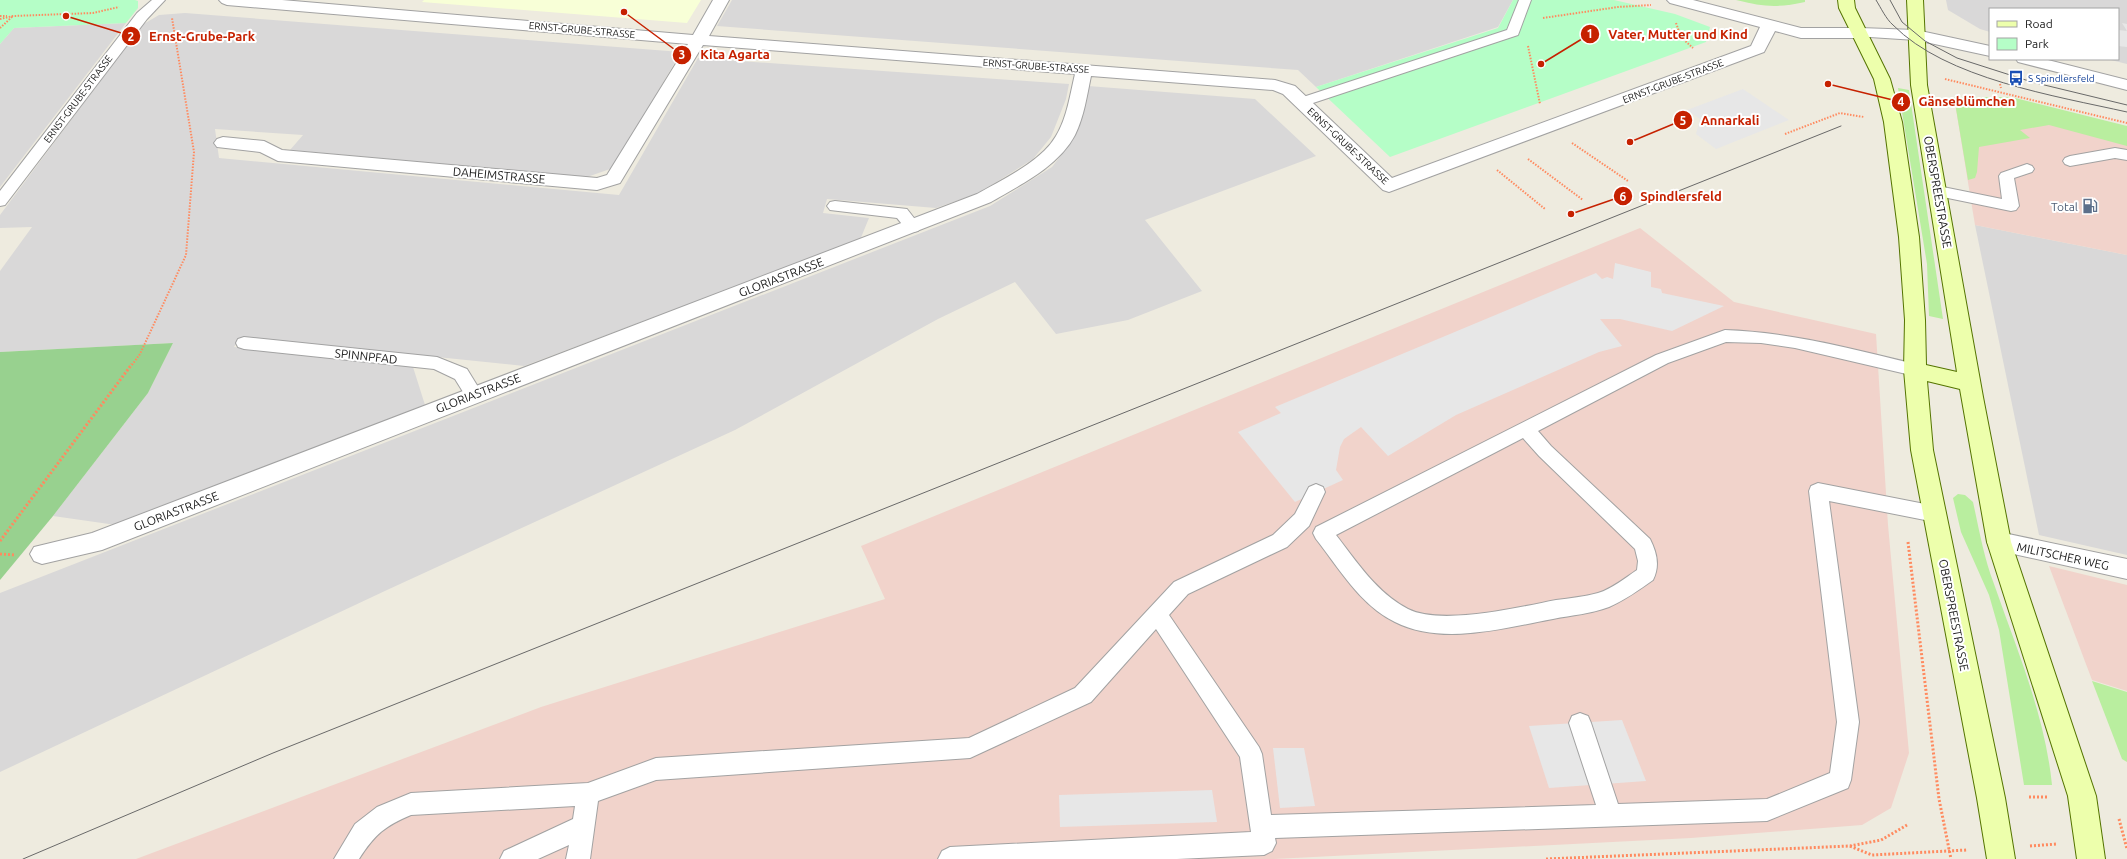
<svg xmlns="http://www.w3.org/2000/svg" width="2127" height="859" font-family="Ubuntu,sans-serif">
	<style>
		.residential { fill: #d9d8d8 }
		.commercial { fill: #f1d3cb }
		.education { fill: #f8ffd7 }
		.grass { fill: #b9ee9f }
		.forest { fill: #98d18f }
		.park { fill: #b5fec7 }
		.parking { fill: #e7e7e7 }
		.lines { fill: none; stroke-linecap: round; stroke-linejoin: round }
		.service-casing { stroke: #a2a2a2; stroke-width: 2 }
		.minor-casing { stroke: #a2a2a2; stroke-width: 2 }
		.tertiary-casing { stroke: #a2a2a2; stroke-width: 2 }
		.secondary-casing { stroke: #547400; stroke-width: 2 }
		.path-far1 { stroke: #ff8a5f; stroke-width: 2; stroke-dasharray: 1.5 1.5; stroke-linecap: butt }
		.path { stroke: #ff8a5f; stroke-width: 3; stroke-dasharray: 2 2; stroke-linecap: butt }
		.service { fill: #fff; fill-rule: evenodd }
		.minor { fill: #fff; fill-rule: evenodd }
		.tertiary { fill: #fff; fill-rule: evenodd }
		.secondary { fill: #edffac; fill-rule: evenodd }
		.tram { stroke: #696969; stroke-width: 1 }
		.labels { text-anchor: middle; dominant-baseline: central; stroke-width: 4; stroke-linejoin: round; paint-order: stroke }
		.far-street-label { font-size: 10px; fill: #1b1b1b; stroke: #fff }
		.far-transit-label { font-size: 10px; fill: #164399; stroke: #fff; text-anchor: start }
		.street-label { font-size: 12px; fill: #1b1b1b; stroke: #fff }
		.service-label { font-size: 12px; fill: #4e5e75; stroke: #fff; text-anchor: end }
		.leader { fill: none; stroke: #c62100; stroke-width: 1.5 }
		.callout-dot { fill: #c62100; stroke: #fff; stroke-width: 1.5 }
		.mark-label { font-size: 12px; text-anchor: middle; font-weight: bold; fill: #fff }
		.callout-label { font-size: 13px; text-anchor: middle; font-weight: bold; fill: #c62100; stroke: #fff; stroke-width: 4; stroke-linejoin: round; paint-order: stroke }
	</style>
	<rect width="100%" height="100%" fill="#eeebdf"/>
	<!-- residential -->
	<g class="residential">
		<path d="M 732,0 L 1513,0 L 1498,27 L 1316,87 L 1298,70 L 717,26 Z"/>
		<path d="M 1946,0 L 2127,0 L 2127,64 L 2107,59 L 2118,59 L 2118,9 L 1990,9 L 1990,32 L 1980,29 L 1948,10 Z"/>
		<path d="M 185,13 L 681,52 L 613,168 L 587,177 L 290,150 L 303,135 L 215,129 L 219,158 L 619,195 L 698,58 L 1069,84 L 1066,99 L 1051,137 L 1033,159 L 979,193 L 936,208 L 827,199 L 823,213 L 869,218 L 860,240 L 524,366 L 241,337 L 234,347 L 413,367 L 425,405 L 116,525 L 53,516 L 148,393 L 173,343 L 0,352 L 0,271 L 32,227 L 0,228 L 0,215 L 142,25 L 159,15 Z"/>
		<path d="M 126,23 L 0,187 L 0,44 L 14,28 Z"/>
		<path d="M 1088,86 L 1255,99 L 1316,156 L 1145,220 L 1202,291 L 1128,320 L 1056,334 L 1015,282 L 938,319 L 735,430 L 387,590 L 0,772 L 0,593 L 990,206 L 1052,167 L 1072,141 L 1087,100 Z"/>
		<path d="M 1975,225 L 2127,255 L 2127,555 L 2039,535 Z"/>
	</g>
	<!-- commercial -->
	<g class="commercial">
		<path d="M 1954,97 L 2127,139 L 2127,255 L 1975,225 Z"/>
		<path d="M 1640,228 L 1734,302 L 1876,334 L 1888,525 L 1909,753 L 1891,808 L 1862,825 L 1691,838 L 1274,859 L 136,859 L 541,707 L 885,599 L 861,546 Z"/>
		<path d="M 2049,566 L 2127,585 L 2127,691 L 2092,680 Z"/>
	</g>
	<!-- education -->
	<path class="education" d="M 424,0 L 701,0 L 687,23 L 422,2 Z"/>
	<!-- grass -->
	<g class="grass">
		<path d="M 1736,0 L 1805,0 L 1805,2 C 1777,8 1764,7 1736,0 Z"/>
		<path d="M 1898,88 L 1909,90 L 1943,319 L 1929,316 L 1927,264 Z"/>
		<path d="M 1954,97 L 2011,97 L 2127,126 L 2127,146 L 2049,125 L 2020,130 L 2030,138 L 1979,147 L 1977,172 L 1975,178 L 1968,180 Z"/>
		<path d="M 1958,494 L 1965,495 L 1973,502 C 1979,529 1984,558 1994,584 C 2017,650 2045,715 2052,785 L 2024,785 L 1999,630 L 1989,595 L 1961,532 L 1953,498 Z"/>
		<path d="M 2092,681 L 2127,692 L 2127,762 L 2122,759 Z"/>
	</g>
	<!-- forest -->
	<path class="forest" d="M 173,343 L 148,393 L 53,516 L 0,580 L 0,352 Z"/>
	<!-- park -->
	<g class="park">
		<path d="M 0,0 L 135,0 L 138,1 L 138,8 L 126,23 L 14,28 L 0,44 Z"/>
		<path d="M 1513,0 L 1614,0 L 1675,14 L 1710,27 L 1706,42 L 1390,157 L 1316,87 L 1498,28 Z"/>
	</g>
	<!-- parking -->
	<g class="parking">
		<path d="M 2122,23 L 2127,24 L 2127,47 L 2118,46 L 2118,30 L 2127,31 Z"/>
		<path d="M 1743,89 L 1789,120 L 1716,149 L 1696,134 L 1700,119 L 1687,110 Z"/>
		<path d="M 1615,263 L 1651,272 L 1651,287 L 1661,289 L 1662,293 L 1724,306 L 1672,331 L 1620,319 L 1600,319 L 1622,346 L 1599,352 L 1456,415 L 1388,456 L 1361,427 L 1344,439 L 1340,447 L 1336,470 L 1343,480 L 1295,502 L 1238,432 L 1281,413 L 1275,407 L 1596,273 L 1602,279 L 1607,277 L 1613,279 Z"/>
		<path d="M 1622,720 L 1646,781 L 1549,788 L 1529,726 Z"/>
		<path d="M 1273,748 L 1304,748 L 1315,806 L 1280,808 Z"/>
		<path d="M 1212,790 L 1217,822 L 1060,827 L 1059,795 Z"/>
	</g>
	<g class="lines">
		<!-- service casing -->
		<g class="service-casing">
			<g id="service">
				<path d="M 152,0 L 165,0 L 147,19 L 5,205 L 0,206 L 0,191 L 137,13 Z"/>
				<path d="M 1519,0 L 1531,0 L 1518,35 L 1307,105 L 1297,105 L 1295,102 L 1297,99 L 1507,30 Z"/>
				<path d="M 2115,148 L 2127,150 L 2127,160 L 2115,158 L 2070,166 L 2065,164 L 2063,161 L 2065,158 L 2070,156 Z"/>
				<path d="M 2027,164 L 2032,166 L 2034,169 L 2032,172 L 2014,178 L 2019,206 L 2016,210 L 2011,211 L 1938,196 L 1933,194 L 1930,191 L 1933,188 L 1938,186 L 2002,199 L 1999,176 L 2001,173 Z"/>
				<path d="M 835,201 L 907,209 L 921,227 L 918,231 C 907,234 904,226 897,218 L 830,210 L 827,206 L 830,202 Z"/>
				<path d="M 1725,330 C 1790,332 1852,349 1915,364 L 1921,365 L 1924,370 L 1921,375 L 1915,376 L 1795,348 L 1761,343 L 1726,342 L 1668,363 L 1538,431 L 1551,446 L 1650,539 C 1657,553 1660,566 1653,580 C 1639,590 1625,600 1609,607 C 1591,614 1572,615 1553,619 C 1504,628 1442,646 1395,622 C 1360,605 1339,568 1316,539 L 1313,533 L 1316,527 L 1656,355 ZM 1523,438 L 1539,456 L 1635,549 L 1638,561 L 1637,570 C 1625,578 1612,589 1598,593 C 1584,597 1570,598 1556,600 C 1520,607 1441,626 1408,609 C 1377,593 1357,562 1336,535 Z"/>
				<path d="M 244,337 L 437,357 L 467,369 L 483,395 L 480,400 L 474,402 L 468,400 L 455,379 L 434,369 L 244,349 L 238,347 L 236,343 L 238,339 Z"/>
				<path d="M 1818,483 L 1935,506 L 1942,508 L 1945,514 L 1942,520 L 1935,522 L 1829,501 L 1859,722 L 1851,780 L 1848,788 L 1767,821 L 1275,838 L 1276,843 L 1272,851 L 1264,855 L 1177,859 L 938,859 L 942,851 L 950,847 L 1251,832 L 1240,757 L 1156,629 L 1091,702 L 970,758 L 656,780 L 598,801 L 590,859 L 566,859 L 569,845 L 538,859 L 500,859 L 504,851 L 573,819 L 575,806 L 411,815 C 385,826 375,834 359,859 L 334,859 L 355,824 L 377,807 L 411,793 L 588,783 L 656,758 L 969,738 L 1075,688 L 1174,582 L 1273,535 L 1295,514 L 1309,487 L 1316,484 L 1323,487 L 1325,492 L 1309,526 L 1287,547 L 1188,594 L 1169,615 L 1259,747 L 1262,754 L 1271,815 L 1596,805 L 1569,723 L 1572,716 L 1580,713 L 1588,716 L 1591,723 L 1618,804 L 1767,799 L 1830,773 L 1837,722 L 1809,491 L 1811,486 Z"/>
			</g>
		</g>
		<!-- minor casing -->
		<g class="minor-casing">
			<g id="minor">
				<path d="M 219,0 L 282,0 L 693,35 L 713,0 L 729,0 L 709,36 L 1275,80 L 1295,86 L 1392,178 L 1751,46 L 1760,27 L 1670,3 L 1667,0 L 1693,0 L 1801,28 L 1860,28 L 1866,30 L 1868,33 L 1866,36 L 1860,38 L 1801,38 L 1775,31 L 1764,52 L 1389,192 L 1383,190 L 1283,94 L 1273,90 L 1091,76 C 1087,95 1084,117 1075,135 C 1058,167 1020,185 991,202 L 102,550 L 42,564 L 34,561 L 30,554 L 34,547 L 92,533 L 977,194 C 1002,180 1042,161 1056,136 C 1067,118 1070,95 1075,74 L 703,45 L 620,183 L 597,190 L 278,161 L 260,152 L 217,147 L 214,143 L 217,139 L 223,137 L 264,141 L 282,150 L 597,178 L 607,175 L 688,44 L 227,5 L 222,3 Z"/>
				<path d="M 1999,532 L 2127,559 L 2127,579 L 1991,549 L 1987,542 L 1991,535 Z"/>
			</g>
		</g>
		<!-- tertiary casing -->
		<g class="tertiary-casing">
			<g id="tertiary">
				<path d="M 1860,28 L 1916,30 L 1990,46 L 1990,56 L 1916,40 L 1854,36 L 1852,33 L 1854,30 Z"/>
				<path d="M 2016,59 L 2044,59 L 2127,80 L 2127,90 L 2018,62 Z"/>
			</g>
		</g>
		<!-- secondary casing -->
		<g class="secondary-casing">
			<path id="secondary" d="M 1838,0 L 1854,0 L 1855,8 L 1890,79 L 1902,122 L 1919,237 L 1925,320 L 1926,365 L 1957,372 L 1911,85 L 1907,0 L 1923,0 L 1927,85 L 1983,397 L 2011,542 L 2096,796 L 2105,859 L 2077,859 L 2068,796 L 1987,542 L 1960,389 L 1927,381 L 1933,450 L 2005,798 L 2015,859 L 1987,859 L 1977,798 L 1911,450 L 1904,370 L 1905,320 L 1899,237 L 1884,122 L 1874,79 L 1839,8 Z"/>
		</g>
		<!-- path-far1 -->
		<g class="path-far1">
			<path d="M 0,16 L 7,16"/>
			<path d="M 1543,18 L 1618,7 L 1651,5"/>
			<path d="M 0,19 L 13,16 L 93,13 L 119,7"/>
			<path d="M 1676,23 L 1681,37 L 1693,48"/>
			<path d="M 0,28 L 13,16"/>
			<path d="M 1528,46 L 1540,104"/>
			<path d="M 1945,79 L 2127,123"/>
			<path d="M 2000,84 L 2001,88"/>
			<path d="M 1785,134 L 1840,113 L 1864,117"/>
			<path d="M 1572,143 L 1628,181"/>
			<path d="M 1528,159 L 1583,200"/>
			<path d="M 1497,170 L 1545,209"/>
			<path d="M 132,365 L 140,354 L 186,255 L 194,152 L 172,18"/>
		</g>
		<!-- path -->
		<g class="path">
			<path d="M 0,541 L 132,364"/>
			<path d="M 1908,542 L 1939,799 L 1951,859"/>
			<path d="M 0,554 L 16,555"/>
			<path d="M 2029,797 L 2049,797"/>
			<path d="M 2119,819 L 2127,849"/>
			<path d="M 1850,846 L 1872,855 L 1967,850"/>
			<path d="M 2030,846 L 2057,844"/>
			<path d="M 1546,859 L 1850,846 L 1881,840 L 1907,825"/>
		</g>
		<!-- service -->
		<use href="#service" class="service"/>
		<!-- minor -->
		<use href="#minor" class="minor"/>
		<!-- tertiary -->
		<use href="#tertiary" class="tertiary"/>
		<!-- secondary -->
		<use href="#secondary" class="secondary"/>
		<!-- tram -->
		<g class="tram">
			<path d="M 1876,0 C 1881,8 1886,19 1893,25 C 1946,79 2056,96 2127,112"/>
			<path d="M 1890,0 L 1902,22 L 1925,41 L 1957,58 L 2032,82 L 2127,105"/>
			<path d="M 23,859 L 273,753 L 1841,126"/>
		</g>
	</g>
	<!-- icons -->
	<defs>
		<g id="bus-bare" transform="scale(1.2)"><path d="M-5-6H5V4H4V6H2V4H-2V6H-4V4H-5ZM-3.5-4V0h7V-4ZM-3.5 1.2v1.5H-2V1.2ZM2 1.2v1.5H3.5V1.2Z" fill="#1a4fb4" stroke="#fff" stroke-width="2.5" paint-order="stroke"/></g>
		<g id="fuel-bare" transform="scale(1.2)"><path d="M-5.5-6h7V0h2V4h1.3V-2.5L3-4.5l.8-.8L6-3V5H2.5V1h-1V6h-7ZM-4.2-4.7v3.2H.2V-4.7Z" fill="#5c6f8a" stroke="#fff" stroke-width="2.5" paint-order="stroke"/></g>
	</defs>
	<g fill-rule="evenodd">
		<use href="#bus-bare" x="2016" y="78"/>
		<use href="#fuel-bare" x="2090" y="206"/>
	</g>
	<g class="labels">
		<!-- far-street labels -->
		<g class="far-street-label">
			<text transform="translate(582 30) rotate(5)">ERNST-GRUBE-STRASSE</text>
			<text transform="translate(1036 66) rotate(4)">ERNST-GRUBE-STRASSE</text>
			<text transform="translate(1673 81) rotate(-21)">ERNST-GRUBE-STRASSE</text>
			<text transform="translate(78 99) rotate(-53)">ERNST-GRUBE-STRASSE</text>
			<text transform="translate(1348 146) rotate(43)">ERNST-GRUBE-STRASSE</text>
		</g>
		<!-- far-transit labels -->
		<g class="far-transit-label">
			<text x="2028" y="78">S Spindlersfeld</text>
		</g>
		<!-- street labels -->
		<g class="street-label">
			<text transform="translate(499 175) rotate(5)">DAHEIMSTRASSE</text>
			<text transform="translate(1938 192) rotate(80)">OBERSPREESTRASSE</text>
			<text transform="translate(781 277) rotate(-21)">GLORIASTRASSE</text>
			<text transform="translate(366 356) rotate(6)">SPINNPFAD</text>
			<text transform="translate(478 393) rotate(-21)">GLORIASTRASSE</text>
			<text transform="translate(176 511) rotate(-21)">GLORIASTRASSE</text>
			<text transform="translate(2063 556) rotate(12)">MILITSCHER WEG</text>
			<text transform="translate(1954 615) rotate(79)">OBERSPREESTRASSE</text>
		</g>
		<!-- service labels -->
		<g class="service-label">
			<text x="2078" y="206">Total</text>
		</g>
	</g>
	<!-- callouts -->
	<path class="leader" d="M1541 64L1590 34M66 16L131 36M624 12L682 55M1828 84L1901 102M1630 142L1683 120M1571 214L1623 196"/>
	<g class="callout-dot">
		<circle cx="1541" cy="64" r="4"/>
		<circle cx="66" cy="16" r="4"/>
		<circle cx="624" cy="12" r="4"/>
		<circle cx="1828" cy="84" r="4"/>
		<circle cx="1630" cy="142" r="4"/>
		<circle cx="1571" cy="214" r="4"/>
		<circle cx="1590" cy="34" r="10"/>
		<circle cx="131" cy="36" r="10"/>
		<circle cx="682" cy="55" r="10"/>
		<circle cx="1901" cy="102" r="10"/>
		<circle cx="1683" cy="120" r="10"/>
		<circle cx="1623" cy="196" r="10"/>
	</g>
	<g class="mark-label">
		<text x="1590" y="38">1</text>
		<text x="131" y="41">2</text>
		<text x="682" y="59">3</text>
		<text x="1901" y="106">4</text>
		<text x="1683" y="125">5</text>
		<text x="1623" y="201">6</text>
	</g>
	<g class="callout-label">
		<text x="1678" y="39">Vater, Mutter und Kind</text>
		<text x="202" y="41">Ernst-Grube-Park</text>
		<text x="735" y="59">Kita Agarta</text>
		<text x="1967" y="106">Gänseblümchen</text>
		<text x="1730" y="125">Annarkali</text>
		<text x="1681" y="201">Spindlersfeld</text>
	</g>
	<!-- legend -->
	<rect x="1989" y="8" width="130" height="52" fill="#ffffff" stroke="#a4a4a4"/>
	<rect x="1997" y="21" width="20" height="6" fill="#edffac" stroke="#a4a4a4"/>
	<text x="2025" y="28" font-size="12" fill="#1b1b1b">Road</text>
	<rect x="1997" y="38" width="20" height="12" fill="#b5fec7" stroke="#a4a4a4"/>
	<text x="2025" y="48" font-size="12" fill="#1b1b1b">Park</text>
</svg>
